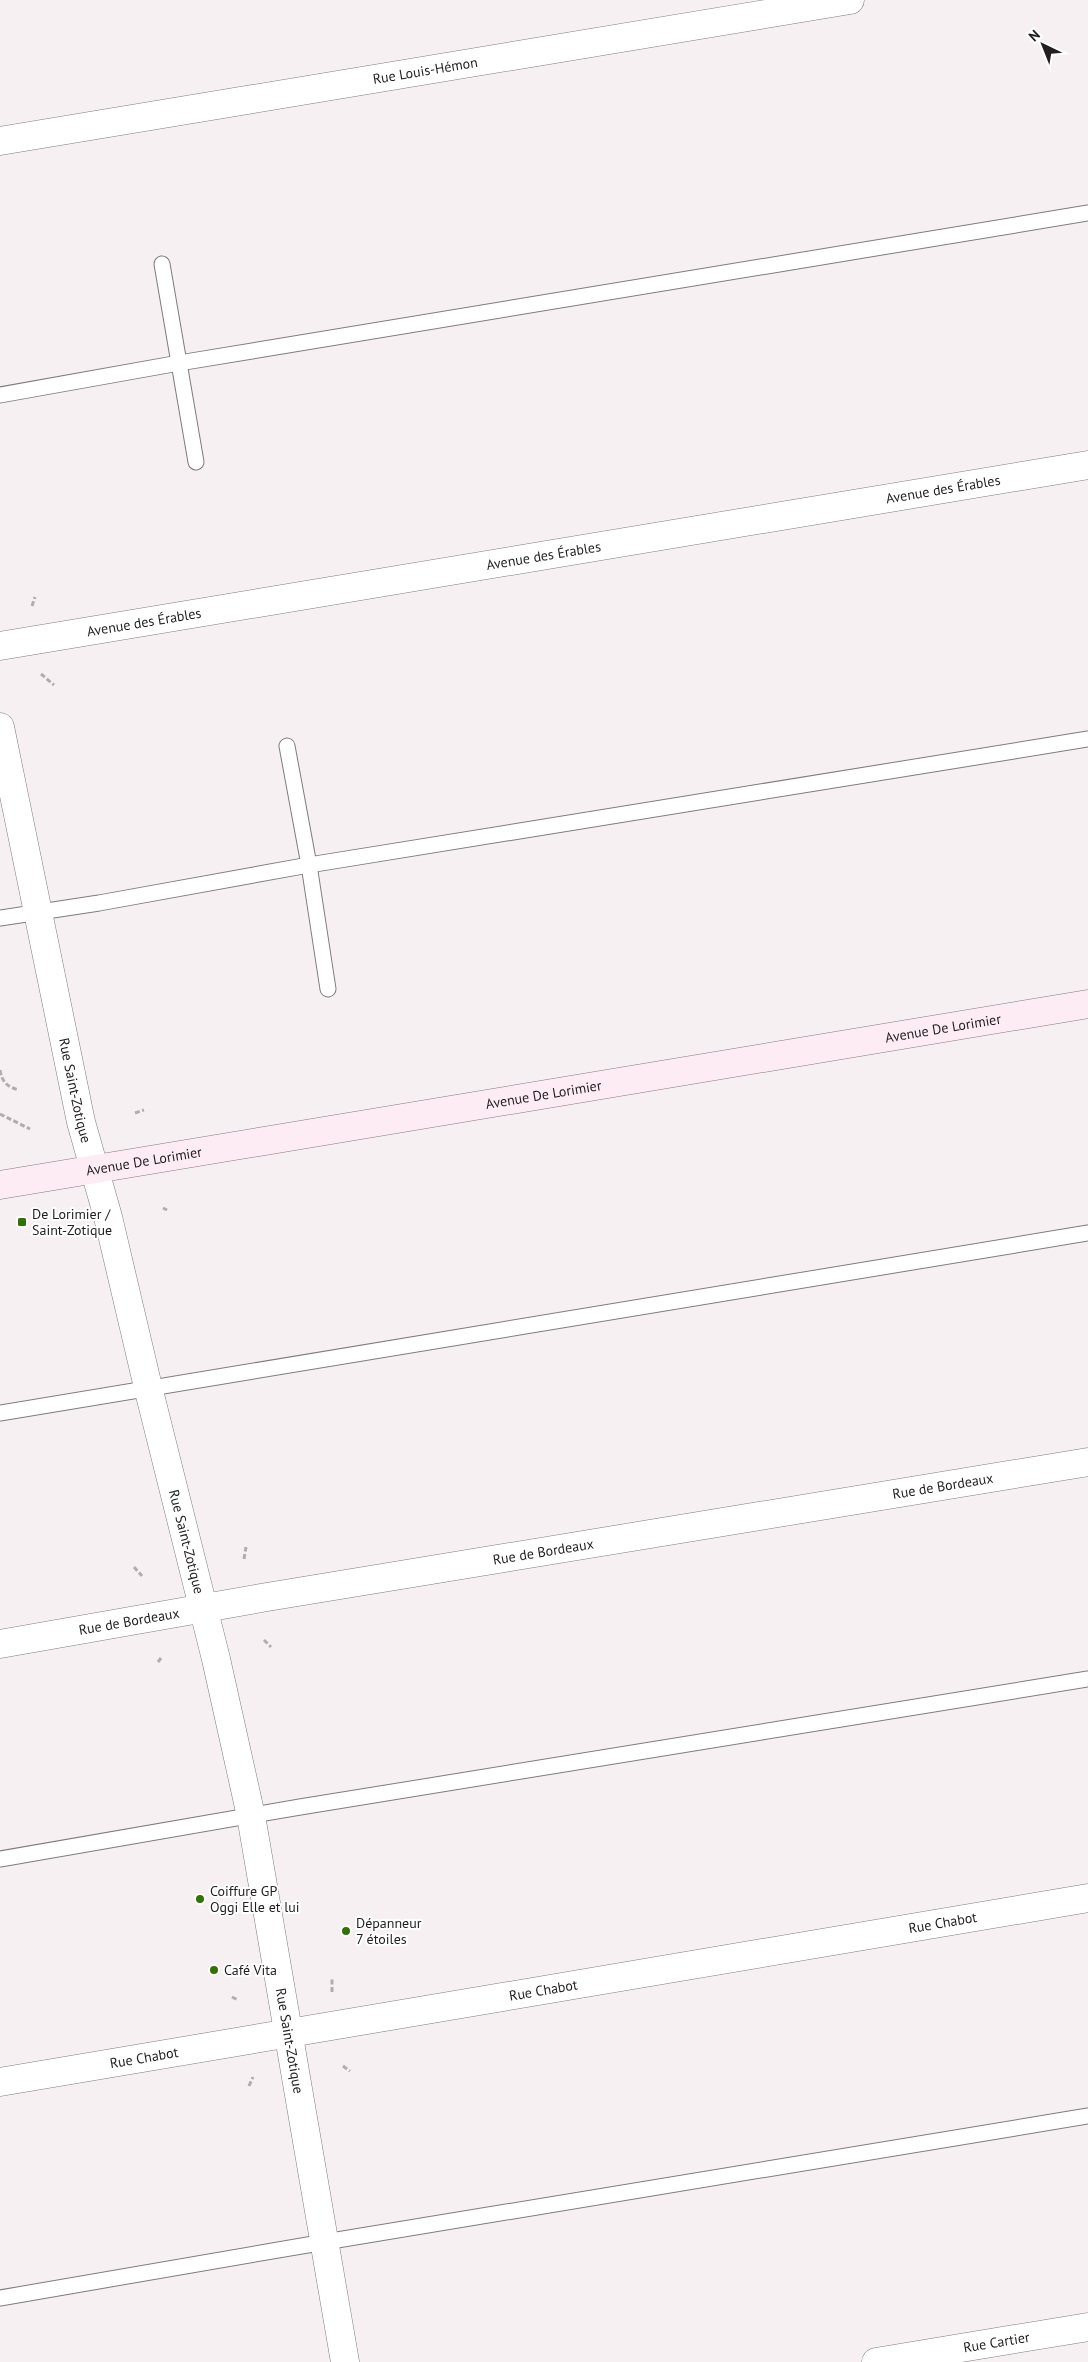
<svg xmlns="http://www.w3.org/2000/svg" width="1088" height="2362" font-family="'PT Sans',sans-serif">
	<style>
		.lines { fill: none; stroke-linecap: round; stroke-linejoin: round }
		.service-casing { stroke: #817b7e; stroke-width: 17 }
		.minor-casing { stroke: #817b7e; stroke-width: 29 }
		.tertiary-casing { stroke: #817b7e; stroke-width: 29 }
		.secondary-casing { stroke: #817b7e; stroke-width: 29 }
		.path { stroke: #b1acae; stroke-width: 3; stroke-dasharray: 5 2.5; stroke-linecap: butt }
		.service { stroke: #fff; stroke-width: 15 }
		.minor { stroke: #fff; stroke-width: 28 }
		.tertiary { stroke: #fff; stroke-width: 28 }
		.secondary { stroke: #feecf5; stroke-width: 28 }
		.poi-dot { fill: #327107; stroke: #fff; stroke-width: 2 }
		.labels { text-anchor: middle; dominant-baseline: central; stroke-width: 4; stroke-linejoin: round; paint-order: stroke }
		.street-label { font-size: 14px; fill: #201e1f; stroke: #fff }
		.poi-label { font-size: 14px; fill: #201e1f; stroke: #fff; text-anchor: start }
	</style>
	<rect width="100%" height="100%" fill="#f7f0f3"/>
	<g class="lines">
		<!-- service casing -->
		<g class="service-casing">
			<g id="service">
				<path d="M 162,264 L 196,462"/>
				<path d="M 0,395 L 179,363 L 1088,213"/>
				<path d="M 287,746 L 309,865 L 328,989"/>
				<path d="M 0,918 L 99,903 L 309,865 L 1088,739"/>
				<path d="M 0,1413 L 1088,1233"/>
				<path d="M 0,1859 L 300,1807 L 1088,1679"/>
				<path d="M 0,2298 L 325,2242 L 1088,2116"/>
			</g>
		</g>
		<!-- minor casing -->
		<g class="minor-casing">
			<g id="minor">
				<path id="s1" d="M 0,141 L 850,0"/>
				<path id="s2" d="M 0,646 L 1088,465"/>
				<path id="s3" d="M 0,1644 L 267,1597 L 1088,1462"/>
				<path id="s4" d="M 0,2082 L 1088,1898"/>
				<path id="s5" d="M 876,2362 L 1088,2327"/>
			</g>
		</g>
		<!-- tertiary casing -->
		<g class="tertiary-casing">
			<g id="tertiary">
				<path id="s6" d="M 0,727 L 81,1122 L 108,1217 L 148,1387 L 216,1659 L 251,1816 L 345,2362"/>
			</g>
		</g>
		<!-- secondary casing -->
		<g class="secondary-casing">
			<g id="secondary">
				<path id="s7" d="M 0,1185 L 1088,1004"/>
			</g>
		</g>
		<!-- path -->
		<g class="path">
			<path d="M 32,606 L 35,597"/>
			<path d="M 41,674 L 54,685"/>
			<path d="M 0,1070 C 2,1082 7,1087 19,1090"/>
			<path d="M 135,1113 L 144,1110"/>
			<path d="M 0,1114 L 30,1129"/>
			<path d="M 163,1208 L 167,1210"/>
			<path d="M 48,1230 L 54,1226"/>
			<path d="M 244,1559 L 246,1547"/>
			<path d="M 134,1567 L 142,1576"/>
			<path d="M 264,1640 L 271,1647"/>
			<path d="M 158,1662 L 161,1658"/>
			<path d="M 332,1992 L 332,1977"/>
			<path d="M 232,1997 L 238,2000"/>
			<path d="M 343,2066 L 350,2071"/>
			<path d="M 249,2086 L 253,2077"/>
		</g>
		<!-- service -->
		<use href="#service" class="service"/>
		<!-- minor -->
		<use href="#minor" class="minor"/>
		<!-- tertiary -->
		<use href="#tertiary" class="tertiary"/>
		<!-- secondary -->
		<use href="#secondary" class="secondary"/>
	</g>
	<!-- markers -->
	<g class="poi-dot">
		<rect x="17" y="1217" width="10" height="10" rx="2.5"/>
		<circle cx="200" cy="1899" r="5"/>
		<circle cx="346" cy="1931" r="5"/>
		<circle cx="214" cy="1970" r="5"/>
	</g>
	<g class="labels">
		<!-- street labels -->
		<g class="street-label">
			<text stroke="none"><textPath href="#s1" startOffset="431">Rue Louis-Hémon</textPath></text>
			<text stroke="none"><textPath href="#s2" startOffset="956">Avenue des Érables</textPath></text>
			<text stroke="none"><textPath href="#s2" startOffset="551">Avenue des Érables</textPath></text>
			<text stroke="none"><textPath href="#s2" startOffset="146">Avenue des Érables</textPath></text>
			<text stroke="none"><textPath href="#s7" startOffset="956">Avenue De Lorimier</textPath></text>
			<text stroke="none"><textPath href="#s6" startOffset="371">Rue Saint-Zotique</textPath></text>
			<text stroke="none"><textPath href="#s7" startOffset="551">Avenue De Lorimier</textPath></text>
			<text stroke="none"><textPath href="#s7" startOffset="146">Avenue De Lorimier</textPath></text>
			<text stroke="none"><textPath href="#s3" startOffset="956">Rue de Bordeaux</textPath></text>
			<text stroke="none"><textPath href="#s6" startOffset="836">Rue Saint-Zotique</textPath></text>
			<text stroke="none"><textPath href="#s3" startOffset="551">Rue de Bordeaux</textPath></text>
			<text stroke="none"><textPath href="#s3" startOffset="131">Rue de Bordeaux</textPath></text>
			<text stroke="none"><textPath href="#s4" startOffset="956">Rue Chabot</textPath></text>
			<text stroke="none"><textPath href="#s4" startOffset="551">Rue Chabot</textPath></text>
			<text stroke="none"><textPath href="#s6" startOffset="1346">Rue Saint-Zotique</textPath></text>
			<text stroke="none"><textPath href="#s4" startOffset="146">Rue Chabot</textPath></text>
			<text stroke="none"><textPath href="#s5" startOffset="122">Rue Cartier</textPath></text>
		</g>
		<!-- poi labels -->
		<g class="poi-label">
			<text x="32" y="1214">De Lorimier /<tspan x="32" dy="16">Saint-Zotique</tspan></text>
			<text x="210" y="1891">Coiffure GP<tspan x="210" dy="16">Oggi Elle et lui</tspan></text>
			<text x="356" y="1923">Dépanneur<tspan x="356" dy="16">7 étoiles</tspan></text>
			<text x="224" y="1970">Café Vita</text>
		</g>
	</g>
	<!-- north arrow -->
	<g transform="translate(1043 45) rotate(317)" stroke="#ffffff" stroke-width="4" paint-order="stroke">
	<path d="M0-4L9 19L0 12L-9 19Z" fill="#201e1f"/>
	<text y="-8" font-size="14" font-weight="bold" text-anchor="middle" fill="#201e1f">N</text>
	</g>
</svg>
